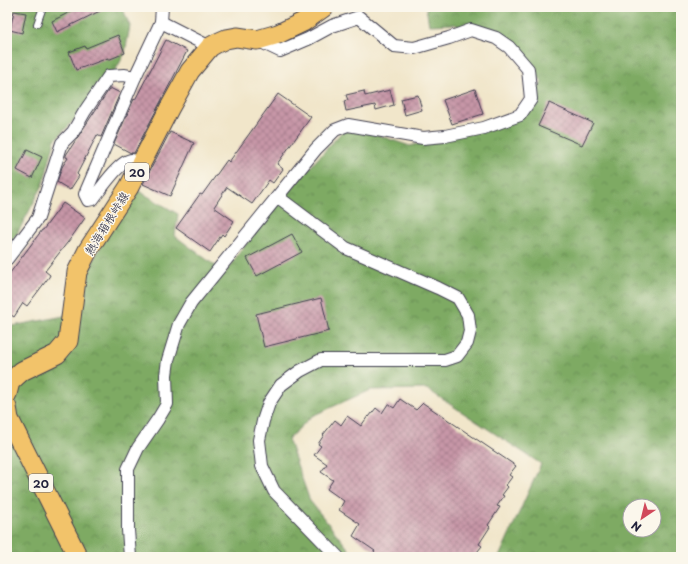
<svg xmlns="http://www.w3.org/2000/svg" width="688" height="564" font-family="'Playpen Sans','Klee One',sans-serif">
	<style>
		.forest { fill: url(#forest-crowns); stroke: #50664f; fill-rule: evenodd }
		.building { fill: url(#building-cross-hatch) }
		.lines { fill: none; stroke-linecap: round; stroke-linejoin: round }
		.service-casing { stroke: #413f50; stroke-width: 8 }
		.minor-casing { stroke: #413f50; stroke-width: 14 }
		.primary-casing { stroke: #413f50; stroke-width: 21 }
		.service { stroke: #fff; stroke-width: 6 }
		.minor { stroke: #fff; stroke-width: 12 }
		.primary { stroke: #f2c36a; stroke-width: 19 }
		.labels { text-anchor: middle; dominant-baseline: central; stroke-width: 3; stroke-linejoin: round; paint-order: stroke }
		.shield { fill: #fbf7ec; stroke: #636270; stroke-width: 1 }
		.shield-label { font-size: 11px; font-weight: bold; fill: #22223b }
		.street-label { font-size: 12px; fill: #22223b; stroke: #fbf7ec }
	</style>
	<defs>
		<pattern id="forest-crowns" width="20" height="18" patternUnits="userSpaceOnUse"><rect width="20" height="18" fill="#7eaa63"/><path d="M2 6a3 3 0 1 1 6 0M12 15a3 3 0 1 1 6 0" fill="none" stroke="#678a53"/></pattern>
		<pattern id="building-cross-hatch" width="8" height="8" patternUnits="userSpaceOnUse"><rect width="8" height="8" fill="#c796a7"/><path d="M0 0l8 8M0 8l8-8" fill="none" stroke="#a17a89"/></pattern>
	</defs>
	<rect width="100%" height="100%" fill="#fbf7ec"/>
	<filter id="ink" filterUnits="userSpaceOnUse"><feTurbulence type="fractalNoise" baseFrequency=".025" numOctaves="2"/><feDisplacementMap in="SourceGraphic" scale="8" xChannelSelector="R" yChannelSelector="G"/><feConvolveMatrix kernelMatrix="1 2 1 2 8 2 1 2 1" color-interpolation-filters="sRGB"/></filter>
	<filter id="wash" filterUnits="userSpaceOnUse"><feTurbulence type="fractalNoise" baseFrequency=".012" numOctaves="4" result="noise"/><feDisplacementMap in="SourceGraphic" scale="16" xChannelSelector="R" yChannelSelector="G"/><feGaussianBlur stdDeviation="0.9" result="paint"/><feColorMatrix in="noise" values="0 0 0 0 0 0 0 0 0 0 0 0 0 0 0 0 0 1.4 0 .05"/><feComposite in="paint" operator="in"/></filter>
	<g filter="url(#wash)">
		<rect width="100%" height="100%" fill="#f1e6ca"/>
		<!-- forest -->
		<g class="forest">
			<path d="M 7,7 L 122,7 L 130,26 L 125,53 L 107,86 L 55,140 L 43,185 L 17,234 L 7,246 Z"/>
			<path d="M 426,7 L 681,7 L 681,557 L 499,557 L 541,464 L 427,389 L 370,390 L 312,416 L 288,439 L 310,501 L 355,557 L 7,557 L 7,327 L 64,316 L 132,187 L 178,214 L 175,236 L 225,273 C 261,220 305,173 348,125 L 410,146 L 522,117 L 542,82 L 517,47 L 454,24 L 429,25 ZM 630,506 L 654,506 L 654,530 L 630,530 Z"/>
		</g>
		<g id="blocks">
			<!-- building -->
			<g class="building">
				<path d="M 80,7 L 108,7 L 57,32 L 52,21 Z"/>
				<path d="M 14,11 L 26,13 L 22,33 L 10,30 Z"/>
				<path d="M 118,35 L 125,53 L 108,60 L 108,58 L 76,70 L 69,52 L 85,46 L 86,48 Z"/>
				<path d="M 166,40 L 187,51 L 134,153 L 131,153 L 114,144 L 134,99 L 135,100 Z"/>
				<path d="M 110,88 L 120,93 L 101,137 L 97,135 L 77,174 L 79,176 L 70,190 L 57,182 L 62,167 L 68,158 L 66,157 L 66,155 Z"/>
				<path d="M 475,89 L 483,114 L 452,124 L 443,100 Z"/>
				<path d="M 390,90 L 394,105 L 376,110 L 375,105 L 346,111 L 344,101 L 348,100 L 346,95 L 364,91 L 365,96 Z"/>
				<path d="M 278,94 L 311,117 L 277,164 L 283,169 L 273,183 L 269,180 L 252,204 L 227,187 L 214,207 L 234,221 L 224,236 L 222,234 L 210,252 L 176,228 L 200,194 L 202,195 L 227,160 L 229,162 Z"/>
				<path d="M 418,95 L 422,110 L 405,115 L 401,99 Z"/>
				<path d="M 549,103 L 593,123 L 582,145 L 538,126 Z"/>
				<path d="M 170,132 L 194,143 L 170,196 L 143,184 Z"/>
				<path d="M 27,150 L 42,157 L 32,178 L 17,170 Z"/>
				<path d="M 63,203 L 85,218 L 71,238 L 45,271 L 50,275 L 49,277 L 27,306 L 23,303 L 14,317 L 7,312 L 7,277 L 42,230 L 43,230 Z"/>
				<path d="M 292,234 L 302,252 L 257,276 L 247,258 Z"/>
				<path d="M 321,298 L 329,331 L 264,347 L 256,314 Z"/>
				<path d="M 400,399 L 416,410 L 423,403 L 516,466 L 509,475 L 512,477 L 506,485 L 508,487 L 502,495 L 504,496 L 497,506 L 500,507 L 488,525 L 490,527 L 479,544 L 482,546 L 473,557 L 370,557 L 375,551 L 353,536 L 360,524 L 339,510 L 344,501 L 327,489 L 333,480 L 321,472 L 327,464 L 314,455 L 321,446 L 318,444 L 324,435 L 323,435 L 335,420 L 341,425 L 347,416 L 361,426 L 368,416 L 369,417 L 376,408 L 382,413 L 388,404 L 394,408 Z"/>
			</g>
		</g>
	</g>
	<g filter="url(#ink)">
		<use href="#blocks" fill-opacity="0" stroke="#413f50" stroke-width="1"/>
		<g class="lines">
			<!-- service casing -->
			<g class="service-casing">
				<path id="service" d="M 37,24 L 43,7"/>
			</g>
			<!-- minor casing -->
			<g class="minor-casing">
				<g id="minor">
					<path d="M 161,22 L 162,7"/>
					<path d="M 135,77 L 161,22 L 210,47"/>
					<path d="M 278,197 L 346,248 L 438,288 L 458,298 L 468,315 L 470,331 L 467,343 L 457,356 L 445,360 L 321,360 L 300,371 L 281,385 L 269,403 L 263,421 L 259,440 L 262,466 L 274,491 L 338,557"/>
					<path d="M 7,259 L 38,218 L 62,143 L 73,132 L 85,111 L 109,76 L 124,75 L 135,77 L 85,194 L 88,200 L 93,199 C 100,190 121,159 132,160 C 135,160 139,162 141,163"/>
					<path d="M 130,557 L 128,530 L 128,469 L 138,448 L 158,419 L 167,404 L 166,375 L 168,360 L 179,324 L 191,303 L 316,149 L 335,130 L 348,125 L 423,138 L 445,136 L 484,128 L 520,115 L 531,99 L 528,69 L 509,47 L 496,38 L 471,30 L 449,38 L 414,48 L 394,46 L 359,17 L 332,26 L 308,39 L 280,51 L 257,40"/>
				</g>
			</g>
			<!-- primary casing -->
			<g class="primary-casing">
				<g id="primary">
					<path d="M 7,394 L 10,382 L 22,371 L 57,354 L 68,341 L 77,272 L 88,250 L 129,187 L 169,109 L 190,71 L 210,47 L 217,43 L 226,39 L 237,37 L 257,40 L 278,34 L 303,22 L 324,7"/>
					<path d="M 7,407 L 9,419 L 78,557"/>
				</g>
			</g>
			<!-- service -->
			<use href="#service" class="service"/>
			<!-- minor -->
			<use href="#minor" class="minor"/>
			<!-- primary -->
			<use href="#primary" class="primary"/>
		</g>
	</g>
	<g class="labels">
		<!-- shield labels -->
		<g class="shield">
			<rect x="125" y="163" width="24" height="18" rx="3"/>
			<rect x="29" y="474" width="24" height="18" rx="3"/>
		</g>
		<g class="shield-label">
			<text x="137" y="172">20</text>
			<text x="41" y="483">20</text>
		</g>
		<!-- street labels -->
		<g class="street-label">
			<text transform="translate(106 223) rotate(-58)">熱海箱根峠線</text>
		</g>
	</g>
	<!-- margin -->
	<rect width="688" height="564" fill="none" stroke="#fbf7ec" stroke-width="24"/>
	<!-- north arrow -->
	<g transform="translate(642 518) rotate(215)"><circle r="19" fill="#fbf7ec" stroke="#a4a2a5"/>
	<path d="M0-3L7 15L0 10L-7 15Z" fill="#d1495b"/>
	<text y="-6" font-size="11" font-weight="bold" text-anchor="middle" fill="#22223b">N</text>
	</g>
</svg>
